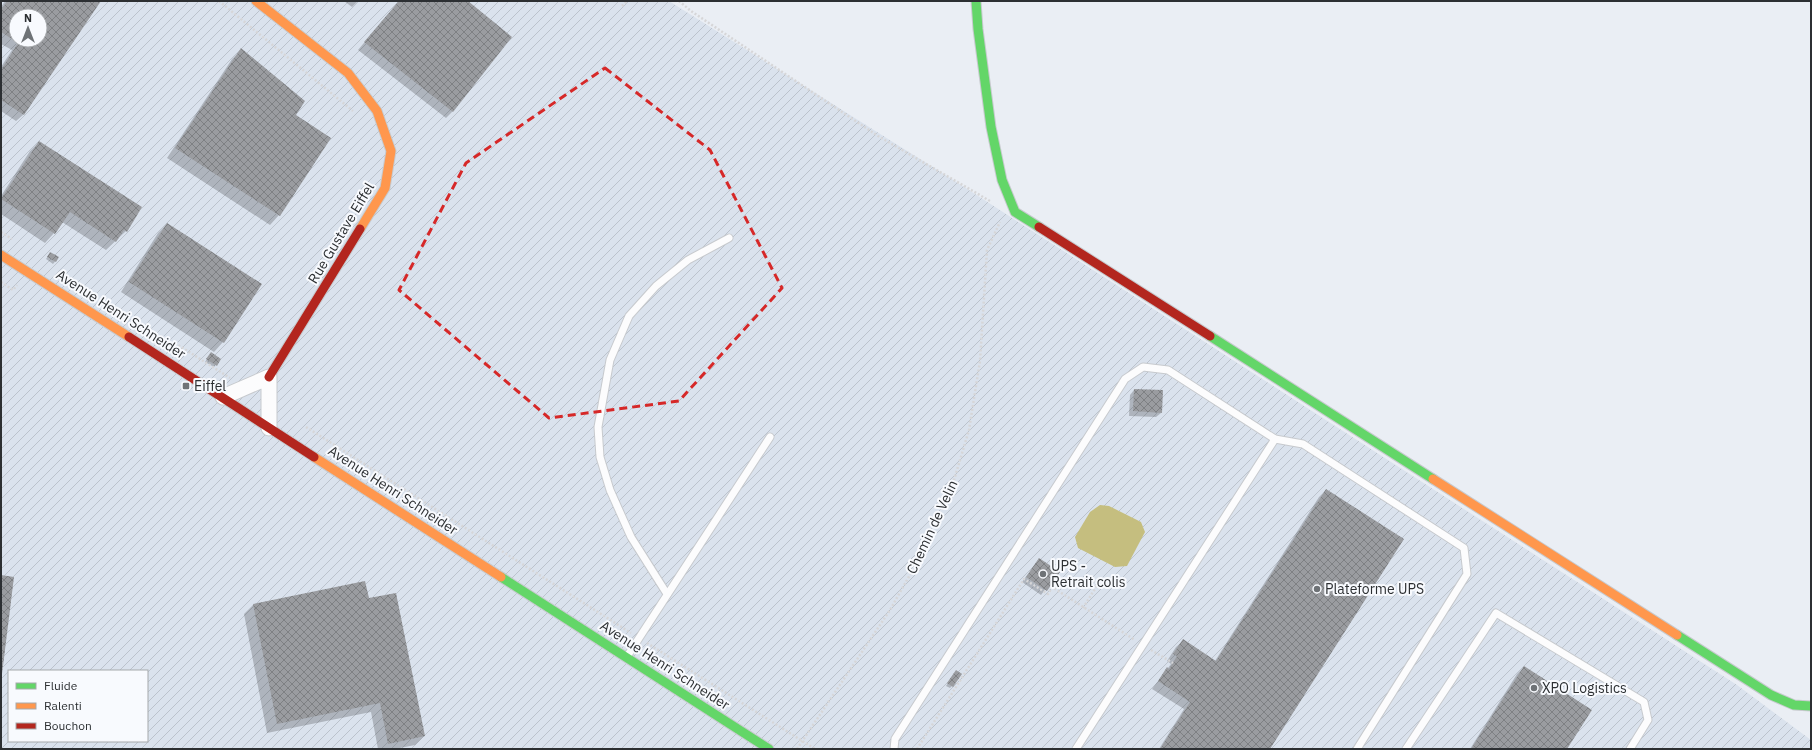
<svg xmlns="http://www.w3.org/2000/svg" width="1812" height="750" font-family="'IBM Plex Sans',sans-serif">
	<style>
		.industrial { fill: url(#industrial-furrows); fill-rule: evenodd }
		.water { fill: #c5be7f }
		.shadow { fill: #0003; fill-rule: evenodd }
		.building { fill: url(#building-cross-hatch); fill-rule: evenodd }
		.lines { fill: none; stroke-linecap: round; stroke-linejoin: round }
		.lane-casing { stroke: #c7cace; stroke-width: 9 }
		.street-casing { stroke: #c7cace; stroke-width: 17 }
		.fast-casing { stroke: #c7cace; stroke-width: 11 }
		.slow-casing { stroke: #c7cace; stroke-width: 11 }
		.jam-casing { stroke: #c7cace; stroke-width: 11 }
		.path { stroke: #d6d6d8; stroke-width: 2.5; stroke-dasharray: 2 2; stroke-linecap: butt }
		.lane { stroke: #fcfcfd; stroke-width: 7 }
		.street { stroke: #fcfcfd; stroke-width: 15 }
		.fast { stroke: #63d668; stroke-width: 9 }
		.slow { stroke: #ff974d; stroke-width: 9 }
		.jam { stroke: #b3261e; stroke-width: 9 }
		.marked { fill: none; stroke: #d62828; stroke-width: 3; stroke-dasharray: 8 5; stroke-linejoin: round }
		.poi-dot { fill: #6e7276; stroke: #f8fafe; stroke-width: 1.5 }
		.labels { text-anchor: middle; dominant-baseline: central; stroke-width: 4; stroke-linejoin: round; paint-order: stroke }
		.street-label { font-size: 14px; fill: #2c2f32; stroke: #f8fafe }
		.poi-label { font-size: 14px; fill: #2c2f32; stroke: #f8fafe; text-anchor: start }
	</style>
	<defs>
		<pattern id="industrial-furrows" width="10" height="10" patternUnits="userSpaceOnUse"><rect width="10" height="10" fill="#dae2ed"/><path d="M-1 1l2-2M0 10L10 0M9 11l2-2" fill="none" stroke="#bbc2cc"/></pattern>
		<pattern id="building-cross-hatch" width="8" height="8" patternUnits="userSpaceOnUse"><rect width="8" height="8" fill="#9a9ca0"/><path d="M0 0l8 8M0 8l8-8" fill="none" stroke="#7e8083"/></pattern>
	</defs>
	<rect width="100%" height="100%" fill="#eaeef4"/>
	<!-- industrial -->
	<path class="industrial" d="M 1,1 L 669,1 L 958,183 L 1737,685 L 1811,740 L 1811,749 L 1,749 ZM 16,16 L 40,16 L 40,40 L 16,40 ZM 9,671 L 147,671 L 147,741 L 9,741 Z"/>
	<!-- water -->
	<path class="water" d="M 1100,505 L 1109,506 L 1141,522 L 1145,532 L 1127,566 L 1115,567 L 1078,548 L 1075,537 L 1090,512 Z"/>
	<!-- shadow -->
	<g class="shadow">
		<path d="M 5,1 L 100,1 L 23,115 L 16,121 L 1,111 L 1,67 L 12,50 L 1,44 L 1,7 ZM 16,16 L 40,16 L 40,40 L 16,40 Z"/>
		<path d="M 344,1 L 358,1 L 352,7 Z"/>
		<path d="M 399,1 L 467,1 L 453,111 L 446,118 L 358,50 Z"/>
		<path d="M 241,50 L 294,116 L 330,138 L 279,215 L 270,225 L 167,158 L 232,59 Z"/>
		<path d="M 39,142 L 126,231 L 106,250 L 62,222 L 54,233 L 45,243 L 1,214 L 1,196 L 30,151 Z"/>
		<path d="M 167,224 L 261,284 L 223,342 L 214,352 L 121,292 L 158,233 Z"/>
		<path d="M 50,253 L 58,258 L 53,264 L 46,259 Z"/>
		<path d="M 209,356 L 220,360 L 214,367 L 205,362 Z"/>
		<path d="M 1134,390 L 1161,413 L 1156,417 L 1129,416 L 1130,395 Z"/>
		<path d="M 1326,490 L 1269,749 L 1159,749 L 1184,709 L 1152,689 L 1171,664 L 1167,661 L 1176,647 L 1183,641 L 1215,661 L 1319,497 Z"/>
		<path d="M 1039,559 L 1058,572 L 1041,595 L 1022,582 Z"/>
		<path d="M 364,582 L 369,599 L 424,736 L 415,745 L 395,749 L 378,749 L 371,712 L 267,733 L 244,614 L 253,605 Z"/>
		<path d="M 1524,667 L 1565,749 L 1470,749 L 1517,674 Z"/>
		<path d="M 954,673 L 952,686 L 950,688 L 946,686 Z"/>
	</g>
	<!-- building -->
	<g class="building">
		<path d="M 7,1 L 101,1 L 24,115 L 1,100 L 1,70 L 18,43 L 1,32 L 1,10 ZM 16,16 L 40,16 L 40,40 L 16,40 Z"/>
		<path d="M 399,1 L 468,1 L 512,37 L 453,112 L 364,42 Z"/>
		<path d="M 241,48 L 305,101 L 296,115 L 331,138 L 280,216 L 175,148 Z"/>
		<path d="M 39,141 L 142,207 L 127,232 L 124,230 L 116,242 L 70,212 L 55,234 L 1,199 Z"/>
		<path d="M 167,223 L 262,284 L 224,343 L 129,282 Z"/>
		<path d="M 50,252 L 59,257 L 56,262 L 47,257 Z"/>
		<path d="M 211,352 L 221,359 L 217,366 L 206,359 Z"/>
		<path d="M 1134,389 L 1163,390 L 1162,413 L 1133,411 Z"/>
		<path d="M 1326,489 L 1404,539 L 1270,749 L 1160,749 L 1190,702 L 1158,681 L 1167,667 L 1169,669 L 1177,656 L 1173,654 L 1183,639 L 1216,661 Z"/>
		<path d="M 1039,558 L 1060,572 L 1047,591 L 1026,577 Z"/>
		<path d="M 1,575 L 14,577 L 2,674 L 1,674 Z"/>
		<path d="M 365,581 L 369,598 L 396,593 L 425,736 L 388,744 L 380,703 L 277,724 L 253,604 Z"/>
		<path d="M 1524,666 L 1592,710 L 1567,749 L 1471,749 Z"/>
		<path d="M 956,670 L 962,674 L 953,687 L 947,683 Z"/>
	</g>
	<g class="lines">
		<!-- lane casing -->
		<g class="lane-casing">
			<g id="lane">
				<path d="M 667,594 L 631,537 L 610,490 L 600,457 L 598,427 L 610,360 L 629,316 L 656,286 L 688,260 L 729,238"/>
				<path d="M 628,655 L 770,437"/>
				<path d="M 894,749 L 895,739 L 1125,379 L 1143,367 L 1168,370 L 1275,439 L 1303,444 L 1464,548 L 1467,574 L 1357,749"/>
				<path d="M 1076,749 L 1275,439"/>
				<path d="M 1406,749 L 1496,613 L 1644,702 L 1648,720 L 1630,749"/>
			</g>
		</g>
		<!-- street casing -->
		<g class="street-casing">
			<path id="street" d="M 223,397 L 269,377 L 269,428"/>
		</g>
		<!-- fast casing -->
		<g class="fast-casing">
			<g id="fast">
				<path d="M 976,1 L 978,29 L 991,127 L 1002,180 L 1015,212 L 1039,227"/>
				<path d="M 1210,336 L 1433,479"/>
				<path d="M 501,577 L 769,749"/>
				<path d="M 1677,635 L 1771,695 L 1794,705 L 1811,706"/>
			</g>
		</g>
		<!-- slow casing -->
		<g class="slow-casing">
			<g id="slow">
				<path d="M 256,1 L 348,73 L 377,111 L 391,151 L 385,188 L 360,229"/>
				<path d="M 1,255 L 129,337"/>
				<path d="M 314,457 L 501,577"/>
				<path d="M 1433,479 L 1677,635"/>
			</g>
		</g>
		<!-- jam casing -->
		<g class="jam-casing">
			<g id="jam">
				<path d="M 1039,227 L 1210,336"/>
				<path d="M 129,337 L 314,457"/>
				<path d="M 269,377 L 360,229"/>
			</g>
		</g>
		<!-- path -->
		<g class="path">
			<path d="M 219,1 L 353,111"/>
			<path d="M 679,1 L 691,11 L 878,136 L 990,201"/>
			<path d="M 622,6 L 627,1"/>
			<path d="M 1,232 L 12,239"/>
			<path d="M 1,282 L 13,290 L 17,285"/>
			<path d="M 175,343 L 230,378"/>
			<path d="M 306,427 L 631,633"/>
			<path d="M 1083,608 L 1098,584 L 1088,577"/>
			<path d="M 647,643 L 815,749"/>
			<path d="M 1151,650 L 1173,663"/>
			<path d="M 797,749 L 890,610 L 924,550 L 951,490 L 969,430 L 980,361 L 987,250 L 1000,222"/>
			<path d="M 917,749 L 1024,579 L 1048,594 L 1052,587 L 1135,640"/>
		</g>
		<!-- lane -->
		<use href="#lane" class="lane"/>
		<!-- street -->
		<use href="#street" class="street"/>
		<!-- fast -->
		<use href="#fast" class="fast"/>
		<!-- slow -->
		<use href="#slow" class="slow"/>
		<!-- jam -->
		<use href="#jam" class="jam"/>
	</g>
	<!-- marked area -->
	<path class="marked" d="M 605,68 L 710,150 L 782,288 L 679,401 L 549,418 L 399,290 L 466,163 Z"/>
	<!-- markers -->
	<g class="poi-dot">
		<rect x="182" y="382" width="8" height="8" rx="2"/>
		<circle cx="1043" cy="574" r="4"/>
		<circle cx="1317" cy="589" r="4"/>
		<circle cx="1534" cy="688" r="4"/>
	</g>
	<g class="labels">
		<!-- street labels -->
		<g class="street-label">
			<text transform="translate(341 233) rotate(-59)">Rue Gustave Eiffel</text>
			<text transform="translate(121 314) rotate(33)">Avenue Henri Schneider</text>
			<text transform="translate(393 490) rotate(33)">Avenue Henri Schneider</text>
			<text transform="translate(932 527) rotate(-65)">Chemin de Velin</text>
			<text transform="translate(665 665) rotate(33)">Avenue Henri Schneider</text>
		</g>
		<!-- poi labels -->
		<g class="poi-label">
			<text x="194" y="386">Eiffel</text>
			<text x="1051" y="566">UPS -<tspan x="1051" dy="16">Retrait colis</tspan></text>
			<text x="1325" y="589">Plateforme UPS</text>
			<text x="1542" y="688">XPO Logistics</text>
		</g>
	</g>
	<!-- border -->
	<rect width="1812" height="750" fill="none" stroke="#2c2f32" stroke-width="4"/>
	<!-- legend -->
	<rect x="8" y="670" width="140" height="72" fill="#f8fafe" stroke="#a6a9ac"/>
	<rect x="16" y="683" width="20" height="6" fill="#63d668" stroke="#a6a9ac"/>
	<text x="44" y="690" font-size="12" fill="#2c2f32">Fluide</text>
	<rect x="16" y="703" width="20" height="6" fill="#ff974d" stroke="#a6a9ac"/>
	<text x="44" y="710" font-size="12" fill="#2c2f32">Ralenti</text>
	<rect x="16" y="723" width="20" height="6" fill="#b3261e" stroke="#a6a9ac"/>
	<text x="44" y="730" font-size="12" fill="#2c2f32">Bouchon</text>
	<!-- north arrow -->
	<g transform="translate(28 28)"><circle r="19" fill="#f8fafe" stroke="#a6a9ac"/>
	<path d="M0-3L7 15L0 10L-7 15Z" fill="#6e7276"/>
	<text y="-6" font-size="11" font-weight="bold" text-anchor="middle" fill="#2c2f32">N</text>
	</g>
</svg>
